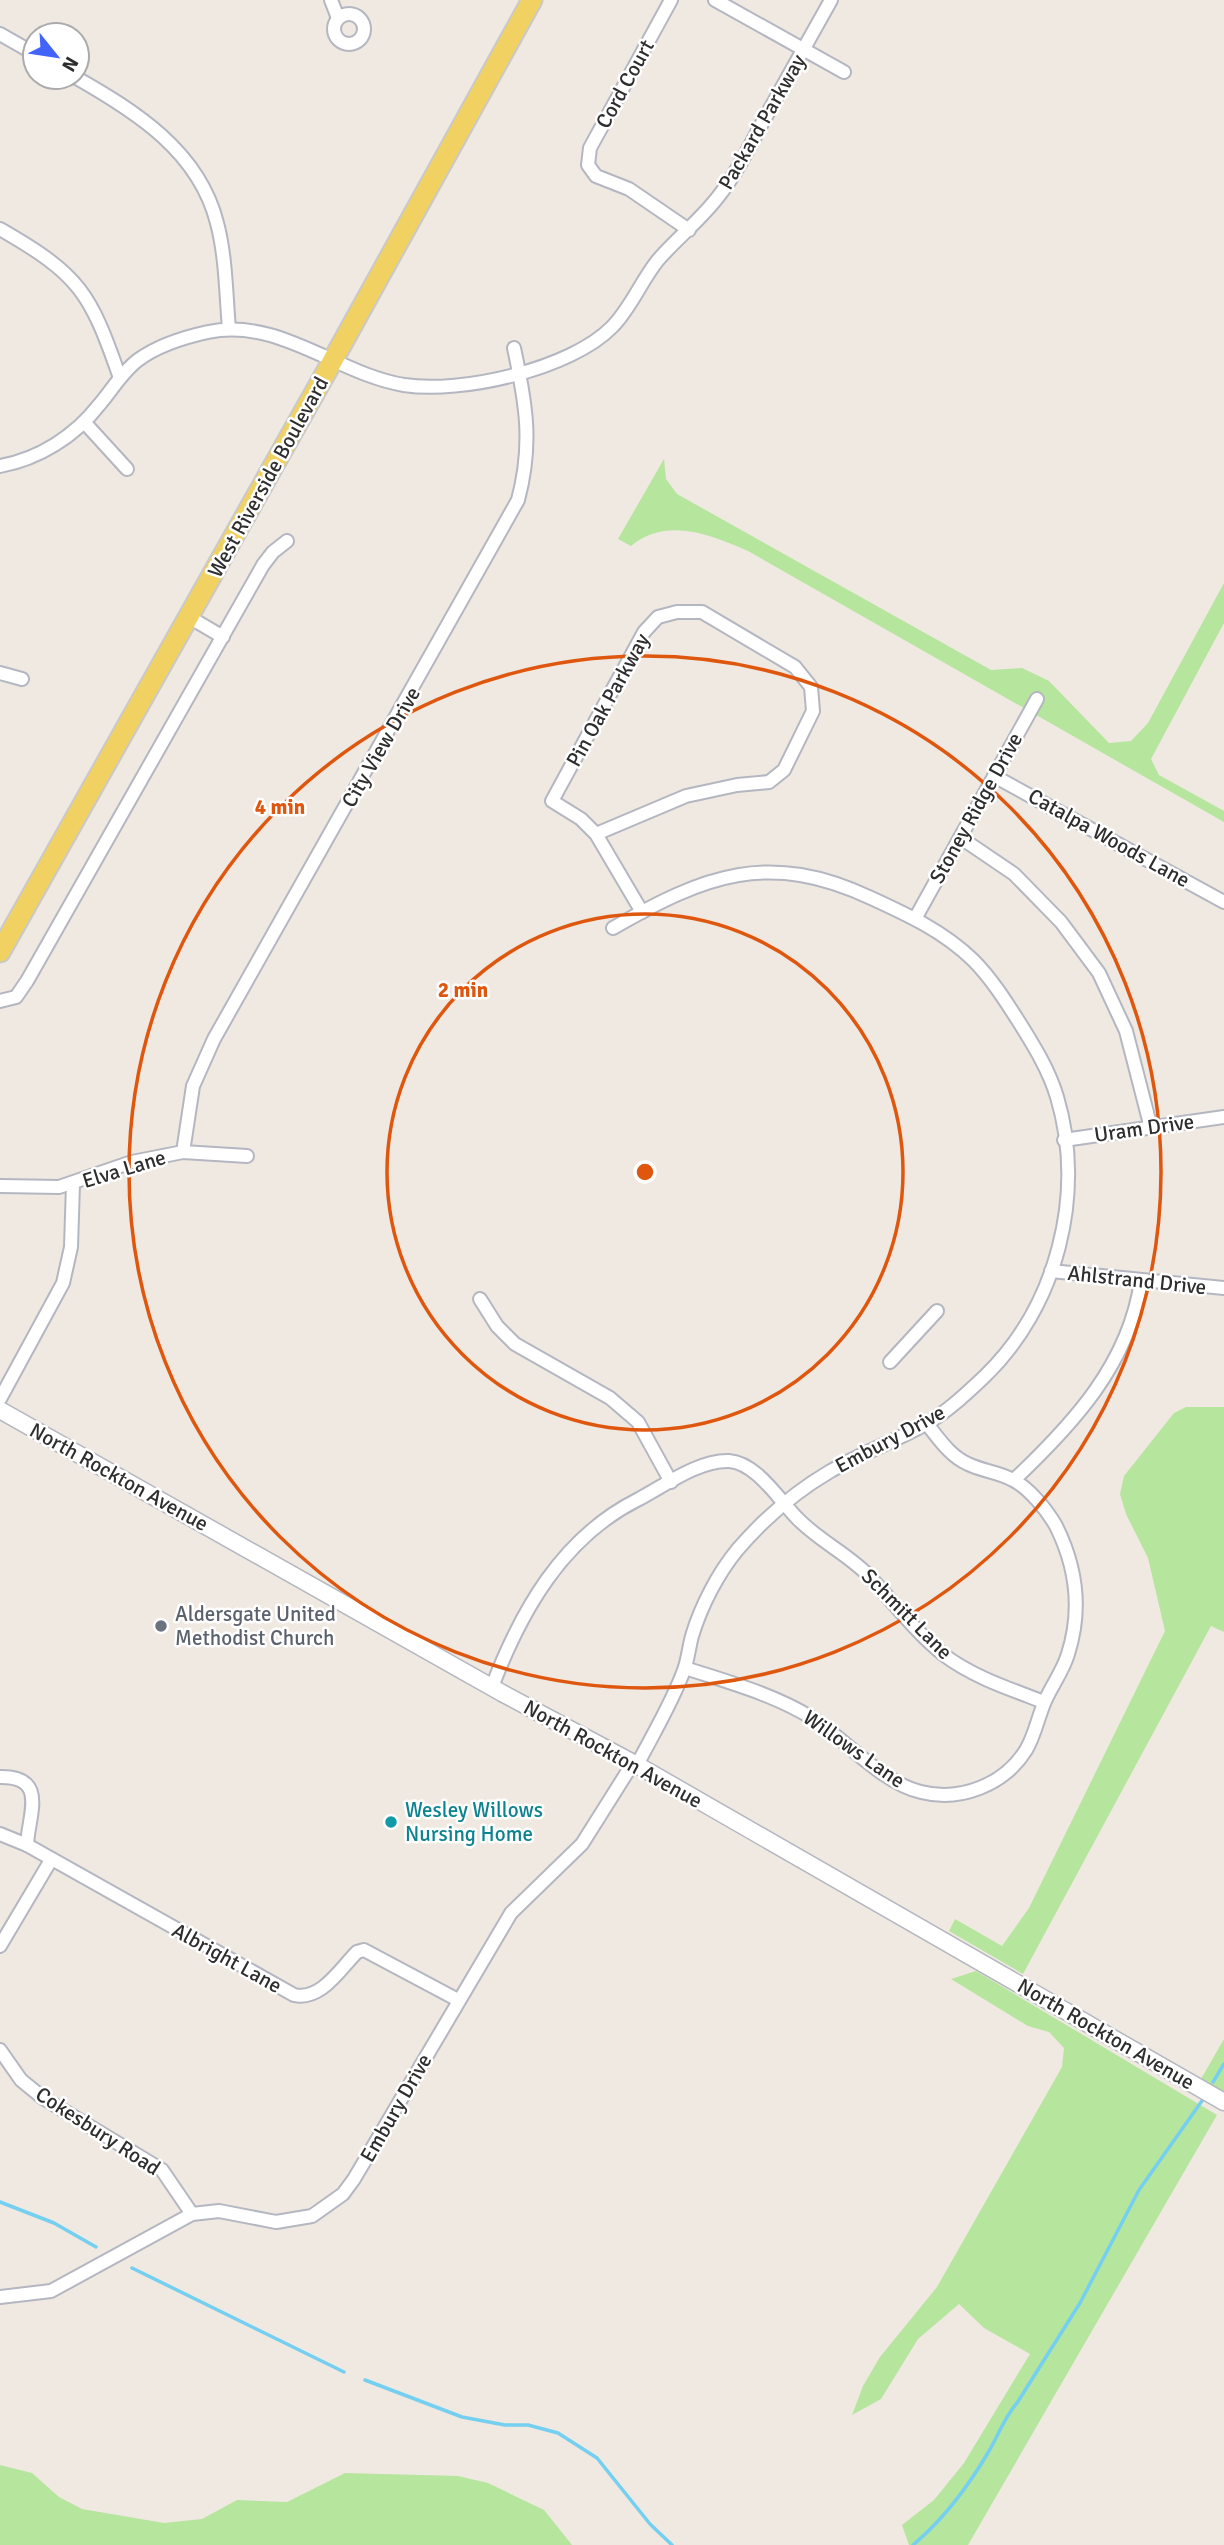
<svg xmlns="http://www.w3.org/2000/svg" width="1224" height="2545" font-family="Signika,sans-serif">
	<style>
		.green { fill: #b6e59e }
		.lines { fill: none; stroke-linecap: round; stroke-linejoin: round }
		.stream { stroke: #75cff0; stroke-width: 3.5 }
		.minor-casing { stroke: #b4b7c1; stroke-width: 16 }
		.tertiary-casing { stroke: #b4b7c1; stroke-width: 19 }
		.primary-casing { stroke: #c9c9c9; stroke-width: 23 }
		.minor { stroke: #fff; stroke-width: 12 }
		.tertiary { stroke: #fff; stroke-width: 16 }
		.primary { stroke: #f2d163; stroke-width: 19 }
		.ring { fill: none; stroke: #df570e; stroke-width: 3.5 }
		.worship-dot { fill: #6b7280; stroke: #fff; stroke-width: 2.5 }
		.culture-dot { fill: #0f9aa8; stroke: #fff; stroke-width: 2.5 }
		.labels { text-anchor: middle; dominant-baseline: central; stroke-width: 5; stroke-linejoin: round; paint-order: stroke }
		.street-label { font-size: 21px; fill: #2e2e2e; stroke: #fff }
		.worship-label { font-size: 21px; fill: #5b616d; stroke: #fff; text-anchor: start }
		.culture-label { font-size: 21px; fill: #0d838f; stroke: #fff; text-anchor: start }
		.centre { fill: #df570e; stroke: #fff; stroke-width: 3.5 }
		.ring-label { font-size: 21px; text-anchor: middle; font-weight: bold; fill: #df570e; stroke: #fff; stroke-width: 5; stroke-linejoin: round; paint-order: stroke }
	</style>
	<rect width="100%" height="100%" fill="#efe9e1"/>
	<!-- green -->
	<g class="green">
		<path d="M 664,459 L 666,479 L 677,494 L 991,670 L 1022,668 L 1049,681 L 1109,743 L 1131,741 L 1148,723 L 1224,583 L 1224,623 L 1151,759 L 1159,775 L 1224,811 L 1224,822 L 748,551 C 712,535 666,516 631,546 L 618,539 Z"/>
		<path d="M 1186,1407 L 1224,1407 L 1224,1632 L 1211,1626 L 1023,1974 L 949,1931 L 955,1919 L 1002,1946 L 1029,1908 L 1165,1631 L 1148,1558 L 1126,1514 L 1120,1494 L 1124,1476 L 1174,1413 Z"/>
		<path d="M 976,1971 L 1217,2115 L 968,2545 L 909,2545 L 902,2525 L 934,2500 L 964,2463 L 1030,2354 L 984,2328 L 959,2304 L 918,2339 L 881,2399 L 852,2415 L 863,2386 L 880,2357 L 937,2287 L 1062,2067 L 1064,2048 L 1049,2032 L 1028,2026 L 951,1979 Z"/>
		<path d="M 1224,2039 L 1224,2093 L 1201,2079 Z"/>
		<path d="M 0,2465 L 32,2473 L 59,2497 L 82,2509 L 164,2523 L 202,2519 L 237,2500 L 287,2502 L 345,2473 L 458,2476 L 488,2483 L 544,2510 L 572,2545 L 0,2545 Z"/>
	</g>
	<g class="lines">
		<!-- stream -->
		<g class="stream">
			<path d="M 1213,2082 L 1224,2064"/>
			<path d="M 0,2202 L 54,2223 L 96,2247"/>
			<path d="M 132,2268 L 344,2372"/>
			<path d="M 365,2380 L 462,2417 L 505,2425 L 528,2425 L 558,2433 L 597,2458 L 650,2524 L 672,2545"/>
			<path d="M 913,2545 C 945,2518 968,2487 989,2451 C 999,2434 1004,2418 1017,2403 L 1080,2303 L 1139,2190 L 1204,2098"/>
		</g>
		<!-- minor casing -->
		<g class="minor-casing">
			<g id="minor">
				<path d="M 331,0 L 338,18"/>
				<path d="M 671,0 L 590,148 L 588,165 L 596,176 L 629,189 L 689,230"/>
				<path d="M 715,0 L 844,72"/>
				<circle cx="349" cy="29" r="15"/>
				<path d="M 0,34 L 35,54"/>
				<path d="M 75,77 C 135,111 199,151 217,223 C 226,257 226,294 229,329"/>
				<path d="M 0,229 C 80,275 90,292 120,378"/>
				<path d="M 85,423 L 127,469"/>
				<path d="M 0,466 C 39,459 75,436 99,405 C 112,390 122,372 138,360 C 157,346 185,337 208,332 C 279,317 337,374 404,385 C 461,394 571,369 612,327 C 631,308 641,281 658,260 C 678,237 703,218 721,193 C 739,170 751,143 765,118 C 787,79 809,39 831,0"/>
				<path d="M 189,617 L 223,637"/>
				<path d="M 0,673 L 22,679"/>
				<path d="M 994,776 L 1224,902"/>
				<path d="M 596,834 L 686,796 L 737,785 L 769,782 L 784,770 L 813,711 L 811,687 L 795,667 L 702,612 L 677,612 L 658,617 L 644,632 L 552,801 L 581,819 L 596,834 L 642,912"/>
				<path d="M 961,838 L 1014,874 L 1061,922 L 1099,973 L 1126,1031 L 1151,1128"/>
				<path d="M 916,917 L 1037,699"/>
				<path d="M 613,928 C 705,875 769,850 871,898 C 908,915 943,931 973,960 C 991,978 1005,1000 1019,1022 C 1034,1046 1049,1070 1057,1097 C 1086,1194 1057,1307 984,1377 C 966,1394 946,1413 924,1425 C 893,1442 859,1454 829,1472 C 795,1492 764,1519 738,1549 C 718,1573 701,1606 692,1636 C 689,1647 688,1659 684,1670 C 672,1703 653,1734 637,1765"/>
				<path d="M 0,1001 L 16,997 L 27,981 L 263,565 L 273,552 L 287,541"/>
				<path d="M 1064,1140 L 1224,1117"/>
				<path d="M 183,1152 L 193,1086 L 214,1039 L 518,500 C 533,444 526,404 514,348"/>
				<path d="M 0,1186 L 59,1187 L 132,1162 L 183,1152 L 247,1156"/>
				<path d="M 1051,1271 L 1224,1288"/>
				<path d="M 480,1299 L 497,1326 L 515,1344 L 610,1398 L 638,1422 L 671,1482"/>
				<path d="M 890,1362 L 937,1311"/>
				<path d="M 0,1399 L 63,1283 L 71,1247 L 73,1184"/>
				<path d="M 1014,1480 C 1073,1424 1129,1364 1141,1281"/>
				<path d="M 685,1668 C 728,1682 773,1694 812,1718 C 846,1740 882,1783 921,1792 C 960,1802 1004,1785 1026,1750 C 1035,1735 1038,1717 1045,1701 C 1052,1685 1063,1671 1068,1654 C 1082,1610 1076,1566 1056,1526 C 1047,1510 1029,1488 1013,1480 C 999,1472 982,1471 968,1464 C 950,1456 939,1439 927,1424"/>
				<path d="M 492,1687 C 521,1611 562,1538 637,1500 C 664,1486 698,1460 729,1461 C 757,1463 779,1500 797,1518 C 818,1540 846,1553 867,1574 C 893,1601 914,1631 944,1655 C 973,1677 1010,1689 1044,1702"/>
				<path d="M 0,1777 C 49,1776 28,1816 27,1845"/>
				<path d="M 0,1834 L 27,1845 L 294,1995 C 321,2001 340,1969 357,1952 L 364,1950 L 458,2000"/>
				<path d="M 0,1946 L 51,1860"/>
				<path d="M 0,2050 L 21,2080 L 43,2098 L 162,2170 L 192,2214"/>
				<path d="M 0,2297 L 51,2291 L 192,2214 L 219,2211 L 276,2222 L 312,2216 L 343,2194 L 354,2179 L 511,1913 L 582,1844 L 633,1763"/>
			</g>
		</g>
		<!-- tertiary casing -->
		<g class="tertiary-casing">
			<path id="tertiary" d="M 0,1410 L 502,1693 L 637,1765 L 1224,2102"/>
		</g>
		<!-- primary casing -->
		<g class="primary-casing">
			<path id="primary" d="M 0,952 L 333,360 L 532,0"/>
		</g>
		<!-- minor -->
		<use href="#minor" class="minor"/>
		<!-- tertiary -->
		<use href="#tertiary" class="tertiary"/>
		<!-- primary -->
		<use href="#primary" class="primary"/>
	</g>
	<!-- distance rings -->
	<g class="ring">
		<circle cx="645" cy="1172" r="258"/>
		<circle cx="645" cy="1172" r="516"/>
	</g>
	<!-- markers -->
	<circle class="worship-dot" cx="161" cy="1626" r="7"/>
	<circle class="culture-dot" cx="391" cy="1822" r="7"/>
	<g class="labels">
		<!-- street labels -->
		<g class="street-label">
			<text transform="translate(625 84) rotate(-61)">Cord Court</text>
			<text transform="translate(762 122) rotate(-60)">Packard Parkway</text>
			<text transform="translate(268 477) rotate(-61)">West Riverside Boulevard</text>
			<text transform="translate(608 700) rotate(-61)">Pin Oak Parkway</text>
			<text transform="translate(381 747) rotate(-60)">City View Drive</text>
			<text transform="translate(976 808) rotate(-61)">Stoney Ridge Drive</text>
			<text transform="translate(1109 838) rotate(29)">Catalpa Woods Lane</text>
			<text transform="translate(1144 1128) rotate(-8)">Uram Drive</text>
			<text transform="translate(124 1169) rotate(-17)">Elva Lane</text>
			<text transform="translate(1137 1280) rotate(6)">Ahlstrand Drive</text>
			<text transform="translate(890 1439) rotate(-28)">Embury Drive</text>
			<text transform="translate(119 1477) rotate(29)">North Rockton Avenue</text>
			<text transform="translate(907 1614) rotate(45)">Schmitt Lane</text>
			<text transform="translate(854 1749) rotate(35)">Willows Lane</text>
			<text transform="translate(613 1754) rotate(29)">North Rockton Avenue</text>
			<text transform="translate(227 1958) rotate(29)">Albright Lane</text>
			<text transform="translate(1106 2034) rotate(30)">North Rockton Avenue</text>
			<text transform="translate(396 2108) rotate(-60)">Embury Drive</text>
			<text transform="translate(98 2131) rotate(33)">Cokesbury Road</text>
		</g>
		<!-- worship labels -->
		<g class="worship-label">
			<text x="175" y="1614">Aldersgate United<tspan x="175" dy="24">Methodist Church</tspan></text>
		</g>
		<!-- culture labels -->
		<g class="culture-label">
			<text x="405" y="1810">Wesley Willows<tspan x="405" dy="24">Nursing Home</tspan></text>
		</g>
	</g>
	<circle cx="645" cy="1172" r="10" class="centre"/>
	<g class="ring-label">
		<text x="280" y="814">4 min</text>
		<text x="463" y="997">2 min</text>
	</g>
	<!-- north arrow -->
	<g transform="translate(56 56) rotate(120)"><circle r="33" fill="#ffffff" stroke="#ababab" stroke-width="2"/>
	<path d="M0-5L12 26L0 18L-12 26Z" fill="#4264fb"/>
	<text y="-10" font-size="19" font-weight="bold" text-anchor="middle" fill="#2e2e2e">N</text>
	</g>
</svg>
